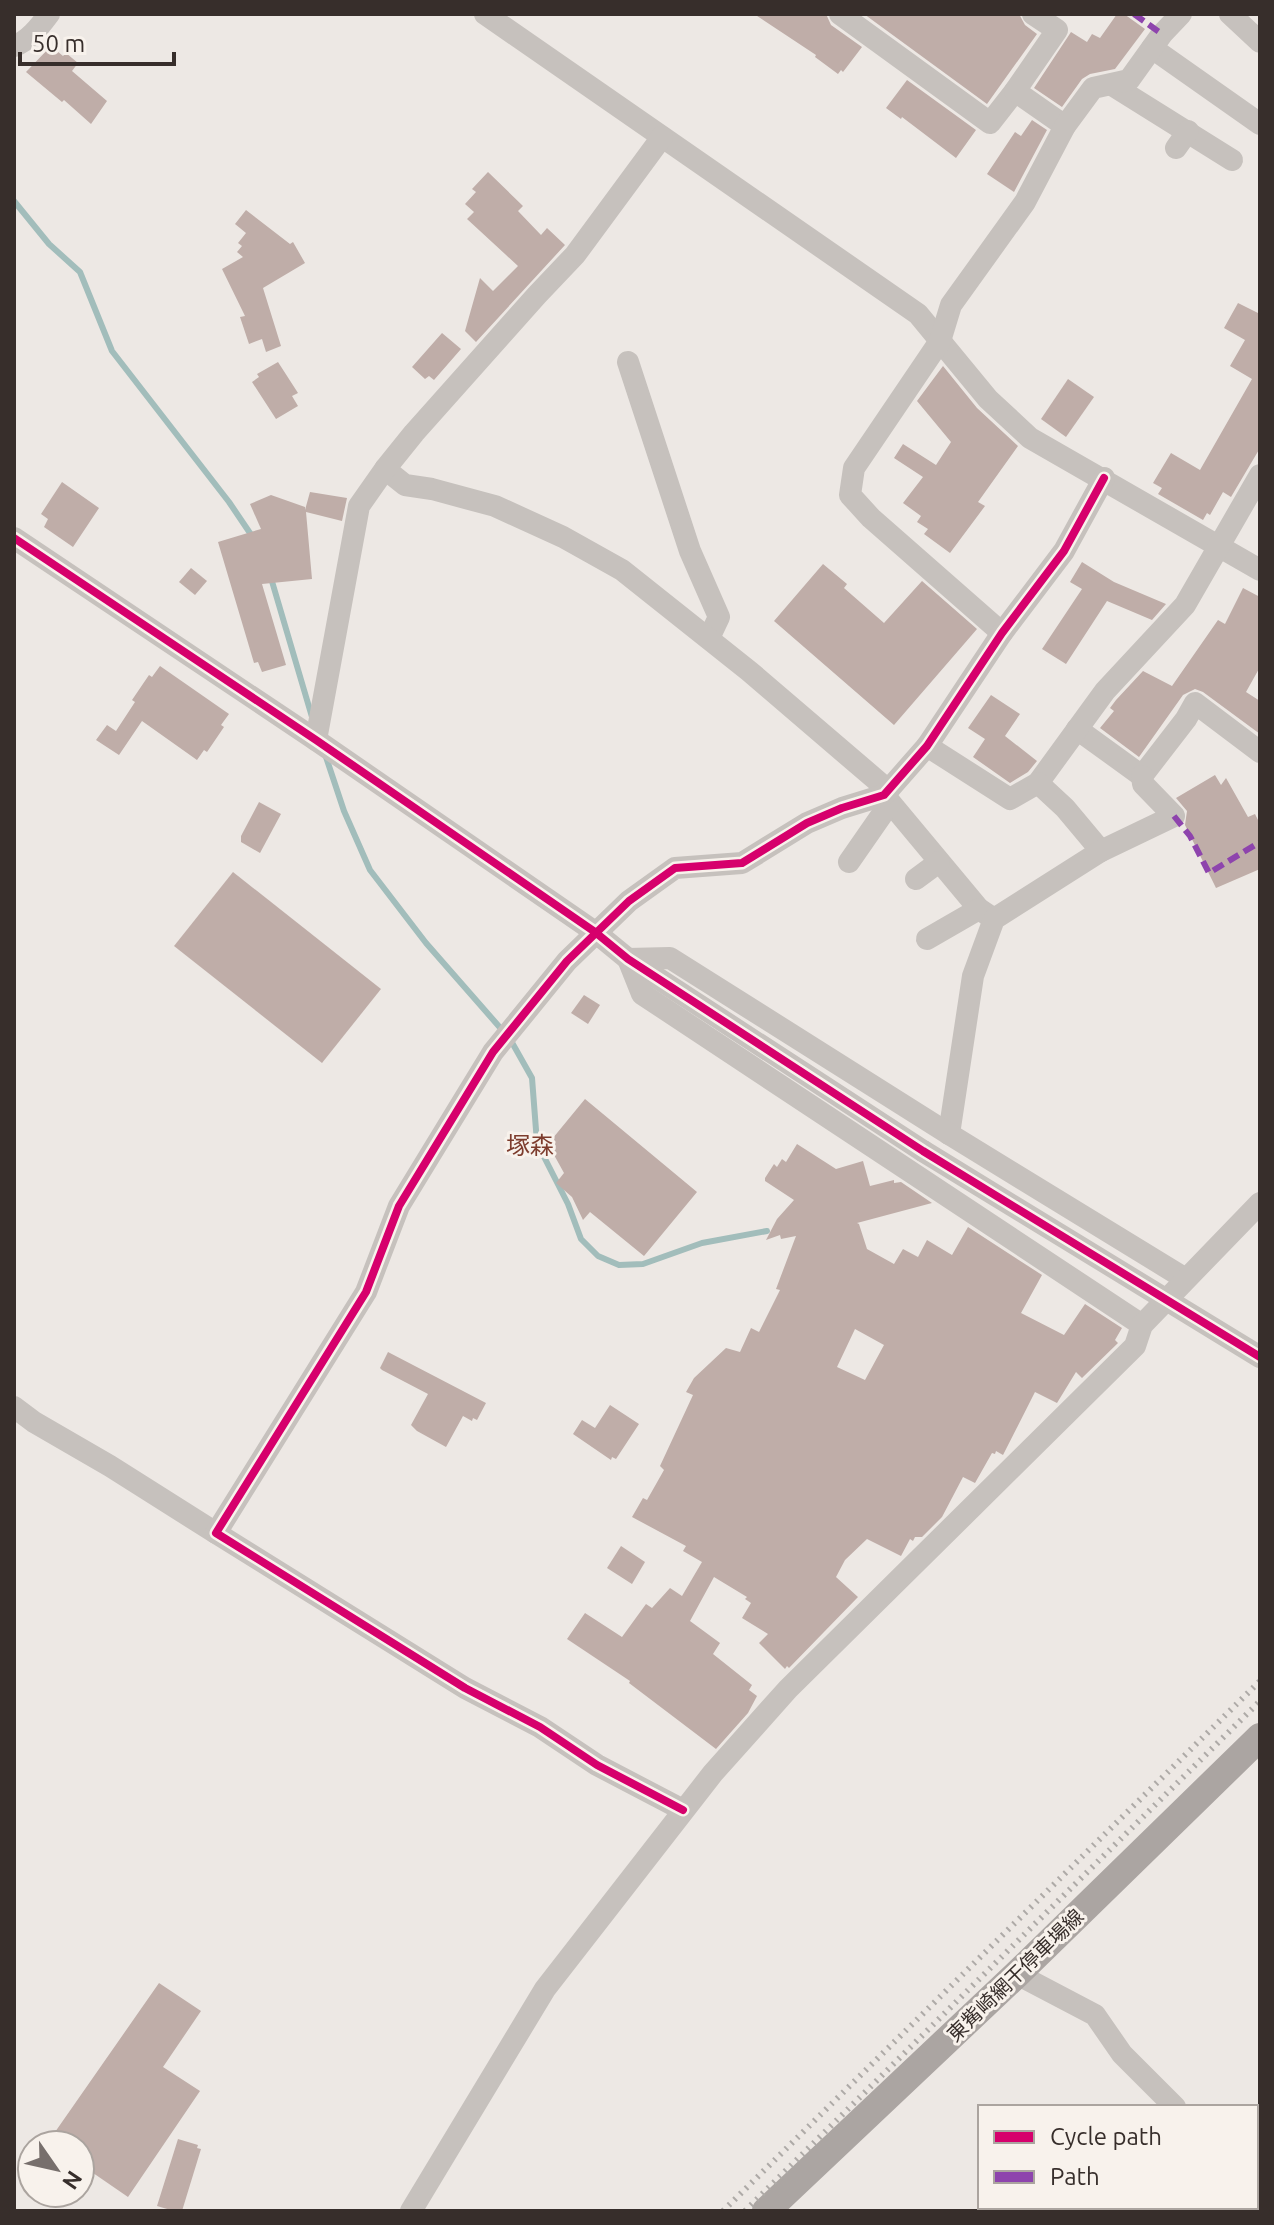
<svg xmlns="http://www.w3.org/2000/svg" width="1274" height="2225" font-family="Ubuntu,'Noto Sans JP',sans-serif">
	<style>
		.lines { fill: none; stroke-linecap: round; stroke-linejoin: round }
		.stream { stroke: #a2bdbb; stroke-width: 6 }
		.building { fill: #bfada8; fill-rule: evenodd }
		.minor { stroke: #c6c1bd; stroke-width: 22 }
		.major { stroke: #aba5a2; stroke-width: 28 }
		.rail { stroke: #aeaaa7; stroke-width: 6; stroke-dasharray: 2 6; stroke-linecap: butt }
		.minor-bridge { stroke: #c6c1bd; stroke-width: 22 }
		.quiet { stroke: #8e44ad; stroke-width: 6; stroke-dasharray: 12 6; stroke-linecap: butt }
		.cycleway-casing { stroke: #f8f2ec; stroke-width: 13 }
		.cycleway { stroke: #d6006c; stroke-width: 8 }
		.labels { text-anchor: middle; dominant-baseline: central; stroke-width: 6; stroke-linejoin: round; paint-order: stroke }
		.street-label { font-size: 20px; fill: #372e2b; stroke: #f8f2ec }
		.quarter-label { font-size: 24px; fill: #7d3c2d; stroke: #f8f2ec }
	</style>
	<rect width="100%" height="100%" fill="#ede8e4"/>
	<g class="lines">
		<!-- stream -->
		<g class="stream">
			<path d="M 14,201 L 49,244 L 80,272 L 112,351 L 229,502 L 254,539"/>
			<path d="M 271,578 L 312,717"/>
			<path d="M 325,754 L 344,811 L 370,870 L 426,943 L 503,1031"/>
			<path d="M 510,1039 L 532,1078 L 537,1143 L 568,1204 L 581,1239 L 598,1256 L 619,1265 L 643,1264 L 702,1243 L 767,1231"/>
		</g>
	</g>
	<!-- building -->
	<g class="building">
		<path d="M 754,14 L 826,14 L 831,25 L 862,47 L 843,72 L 841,70 L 838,74 L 815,57 L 816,55 Z"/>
		<path d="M 864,14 L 1019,14 L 1025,25 L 1037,34 L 987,104 Z"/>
		<path d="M 1117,14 L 1124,14 L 1145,29 L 1115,69 L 1090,74 L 1082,79 L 1062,107 L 1034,88 L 1071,32 L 1087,42 L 1092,34 L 1100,38 Z"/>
		<path d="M 51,46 L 63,56 L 66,53 L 78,63 L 72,71 L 107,101 L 91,124 L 64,100 L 62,102 L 26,72 Z"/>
		<path d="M 907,80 L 976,130 L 956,158 L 902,117 L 901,119 L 886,108 Z"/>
		<path d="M 1032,120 L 1047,130 L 1014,192 L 987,174 L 1015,132 L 1021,136 Z"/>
		<path d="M 488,172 L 523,206 L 518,211 L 541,235 L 547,228 L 565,245 L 476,342 L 465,331 L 480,278 L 493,291 L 518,266 L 467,219 L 474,212 L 465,204 L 476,192 L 472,189 Z"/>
		<path d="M 246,210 L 290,244 L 293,242 L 305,263 L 263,288 L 281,346 L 266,352 L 262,339 L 249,344 L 240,317 L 245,316 L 222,269 L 243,257 L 237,252 L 242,246 L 238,243 L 246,233 L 235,224 Z"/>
		<path d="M 1238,303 L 1260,314 L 1260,448 L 1231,497 L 1223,492 L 1210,515 L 1207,513 L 1203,520 L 1158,494 L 1162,488 L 1153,483 L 1171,453 L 1200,470 L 1252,379 L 1230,366 L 1245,340 L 1224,328 Z"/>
		<path d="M 442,333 L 461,349 L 434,380 L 429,376 L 425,379 L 412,367 Z"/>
		<path d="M 278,362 L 298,393 L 292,396 L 298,406 L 276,419 L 252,382 L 259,377 L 257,374 Z"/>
		<path d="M 943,366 L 977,408 L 1018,446 L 978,502 L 985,506 L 950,553 L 924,534 L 928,529 L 917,522 L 921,516 L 903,503 L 923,477 L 894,458 L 903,444 L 936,465 L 951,442 L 917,401 Z"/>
		<path d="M 1068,379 L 1094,397 L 1066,437 L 1041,419 Z"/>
		<path d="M 62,482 L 99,508 L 73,547 L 44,527 L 48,519 L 41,514 Z"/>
		<path d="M 310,492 L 347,498 L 342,521 L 306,512 L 312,579 L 262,584 L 286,665 L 262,672 L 258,662 L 254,663 L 218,542 L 261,529 L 250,504 L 271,495 L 305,507 L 305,510 Z"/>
		<path d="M 1082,562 L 1114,582 L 1166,604 L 1152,620 L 1107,601 L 1066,664 L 1042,649 L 1082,589 L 1070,582 Z"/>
		<path d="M 823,564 L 847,584 L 844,588 L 884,623 L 922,581 L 977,629 L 894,725 L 774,621 Z"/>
		<path d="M 191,568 L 207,581 L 195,595 L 179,582 Z"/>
		<path d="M 1243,588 L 1260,597 L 1260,667 L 1246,692 L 1260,701 L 1260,734 L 1203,692 L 1195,689 L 1183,695 L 1139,757 L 1100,728 L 1114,711 L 1110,708 L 1116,700 L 1143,671 L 1172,686 L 1218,620 L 1225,624 Z"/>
		<path d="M 160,666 L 229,714 L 221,725 L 224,727 L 207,752 L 204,750 L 197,760 L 142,721 L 119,755 L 96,740 L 107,725 L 116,731 L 135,702 L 132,700 L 149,675 L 152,677 Z"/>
		<path d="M 991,695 L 1020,714 L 1005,736 L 1037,761 L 1028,772 L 1010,783 L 973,757 L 985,739 L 968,728 Z"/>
		<path d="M 1215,775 L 1221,785 L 1226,778 L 1248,817 L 1255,814 L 1260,824 L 1260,869 L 1216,888 L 1185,825 L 1187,811 L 1176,798 Z"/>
		<path d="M 259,802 L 281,814 L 260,853 L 241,842 L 241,836 Z"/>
		<path d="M 233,872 L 381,989 L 322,1063 L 174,946 Z"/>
		<path d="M 584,995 L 600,1005 L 588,1024 L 571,1013 Z"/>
		<path d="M 585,1099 L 697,1192 L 644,1256 L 590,1212 L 583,1220 L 572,1197 L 556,1183 L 564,1173 L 548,1144 Z"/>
		<path d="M 797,1144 L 836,1169 L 863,1161 L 870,1186 L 894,1180 L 894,1183 L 901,1182 L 932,1203 L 857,1223 L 859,1224 L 867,1249 L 894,1264 L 903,1249 L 918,1257 L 927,1240 L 952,1255 L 968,1227 L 1042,1275 L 1021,1313 L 1064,1335 L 1085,1304 L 1122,1328 L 1115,1340 L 1118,1343 L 1082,1378 L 1076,1372 L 1057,1403 L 1035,1392 L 1003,1455 L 996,1451 L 995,1454 L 992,1453 L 975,1483 L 963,1477 L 942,1517 L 922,1537 L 915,1537 L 913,1541 L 910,1539 L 901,1556 L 867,1539 L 845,1560 L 836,1577 L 858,1597 L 789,1668 L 787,1666 L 785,1669 L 759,1643 L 768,1634 L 742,1618 L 751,1603 L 745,1599 L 747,1597 L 714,1577 L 690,1621 L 720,1643 L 713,1654 L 752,1685 L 749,1690 L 757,1696 L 748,1713 L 716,1749 L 629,1683 L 630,1681 L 567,1639 L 585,1613 L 622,1637 L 646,1604 L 652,1608 L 670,1588 L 682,1596 L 702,1562 L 683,1551 L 686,1546 L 632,1517 L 643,1498 L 647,1500 L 664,1470 L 660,1466 L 693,1395 L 686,1392 L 694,1378 L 726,1348 L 740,1352 L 751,1328 L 759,1332 L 780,1290 L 776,1289 L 796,1236 L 781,1239 L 780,1235 L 766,1240 L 777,1219 L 794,1200 L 765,1181 L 765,1178 L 774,1164 L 777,1167 L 782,1159 L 786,1162 ZM 855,1329 L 884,1345 L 865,1380 L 837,1367 Z"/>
		<path d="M 388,1352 L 486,1403 L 477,1420 L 473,1418 L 472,1421 L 463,1416 L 446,1447 L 417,1431 L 411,1425 L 428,1394 L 382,1370 L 380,1368 Z"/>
		<path d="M 610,1405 L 639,1424 L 616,1459 L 612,1457 L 611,1460 L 573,1434 L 582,1420 L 595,1428 Z"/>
		<path d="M 621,1546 L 645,1562 L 632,1584 L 607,1568 Z"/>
		<path d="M 159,1983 L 201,2011 L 163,2067 L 200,2091 L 128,2197 L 80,2164 L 80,2145 L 46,2145 Z"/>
		<path d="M 178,2139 L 198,2145 L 197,2148 L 201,2149 L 182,2211 L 174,2211 L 157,2206 Z"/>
	</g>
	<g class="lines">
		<!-- minor -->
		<g class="minor">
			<path d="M 485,14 L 918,314 L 988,399 L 1030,438 L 1260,570"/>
			<path d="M 840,14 L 990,123 L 1015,91"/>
			<path d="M 1033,14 L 1057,30 L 1015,91 L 1065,126"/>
			<path d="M 1230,14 L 1260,42"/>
			<path d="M 14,46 C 29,41 40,26 49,14"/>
			<path d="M 1152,48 L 1260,124"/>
			<path d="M 1112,85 L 1232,160"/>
			<path d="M 1176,148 L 1188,131"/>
			<path d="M 628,362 L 690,551 L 719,617 L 709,638"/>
			<path d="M 385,469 L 405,485 L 432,489 L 495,506 L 563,537 L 622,570 L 749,671 L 888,790"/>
			<path d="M 14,538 L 316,740 L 595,932 L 628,959 L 923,1151"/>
			<path d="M 1002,633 L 871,518 L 850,495 L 854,468 L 940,341 L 951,305 L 1025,202 L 1065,126 L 1093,88 L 1129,80 L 1162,34 L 1181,14"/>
			<path d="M 1077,729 L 1142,776 L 1186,719 L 1195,703 L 1260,752"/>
			<path d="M 316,740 L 359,506 L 385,469 L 414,433 L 537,295 L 575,255 L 662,137"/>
			<path d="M 927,746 L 1010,799 L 1038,783 L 1105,691 L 1185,605 L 1260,475"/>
			<path d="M 1038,783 L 1065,808 L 1101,851"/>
			<path d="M 884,795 L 979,909 L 994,919"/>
			<path d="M 849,862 L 890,803"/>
			<path d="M 916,879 L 939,862"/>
			<path d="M 927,939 L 979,909"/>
			<path d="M 949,1134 L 973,976 L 994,919 L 1101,851 L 1174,816 L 1143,784 L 1142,776"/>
			<path d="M 1142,1325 L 642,994 L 628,959 L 670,958 L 949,1134 L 1184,1278"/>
			<path d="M 14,1407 L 34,1422 L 110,1466 L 216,1533"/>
			<path d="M 683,1810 L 597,1765 L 540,1727 L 465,1688 L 216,1533 L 366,1292 L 399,1206 L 493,1052 L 567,961 L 629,901 L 675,868 L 742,863 L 807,823 L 842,808 L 884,795 L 927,746 L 1002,633 L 1064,551 L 1104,478"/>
			<path d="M 1017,1974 L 1095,2015 L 1122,2054 L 1175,2107"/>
			<path d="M 1256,2178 L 1260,2181"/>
			<path d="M 411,2211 L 545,1989 L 713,1773 L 788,1689 L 1135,1346 L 1142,1325 L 1260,1203"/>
		</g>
		<!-- major -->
		<path class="major" d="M 766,2211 L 1017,1974 L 1260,1737"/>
		<!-- rail -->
		<g class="rail">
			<path d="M 723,2211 L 1260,1681"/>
			<path d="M 745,2211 L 1260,1701"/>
		</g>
		<!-- minor-bridge -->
		<path class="minor-bridge" d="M 923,1151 L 1260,1357"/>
		<!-- quiet -->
		<g class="quiet">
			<path d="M 1134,14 L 1162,34"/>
			<path d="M 1174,816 L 1190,836 L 1209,873 L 1260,842"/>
		</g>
		<!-- cycleway casing -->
		<g class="cycleway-casing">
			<g id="cycleway">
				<path d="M 14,538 L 316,740 L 595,932 L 628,959 L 923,1151 L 1260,1357"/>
				<path d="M 683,1810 L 597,1765 L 540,1727 L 465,1688 L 216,1533 L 366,1292 L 399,1206 L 493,1052 L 567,961 L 629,901 L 675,868 L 742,863 L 807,823 L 842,808 L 884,795 L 927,746 L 1002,633 L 1064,551 L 1104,478"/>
			</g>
		</g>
		<!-- cycleway -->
		<use href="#cycleway" class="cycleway"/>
	</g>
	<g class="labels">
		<!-- street labels -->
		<g class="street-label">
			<text transform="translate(1015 1975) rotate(-44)">東觜崎網干停車場線</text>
		</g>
		<!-- quarter labels -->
		<g class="quarter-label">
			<text x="530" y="1145">塚森</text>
		</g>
	</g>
	<!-- border -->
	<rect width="1274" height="2225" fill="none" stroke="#372e2b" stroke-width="32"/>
	<!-- legend -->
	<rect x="978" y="2105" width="280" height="104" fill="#f8f2ec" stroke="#aba49f" stroke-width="2"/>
	<rect x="994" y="2131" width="40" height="12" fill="#d6006c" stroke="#aba49f" stroke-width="2"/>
	<text x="1050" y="2145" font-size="24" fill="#372e2b">Cycle path</text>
	<rect x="994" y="2171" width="40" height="12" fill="#8e44ad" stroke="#aba49f" stroke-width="2"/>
	<text x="1050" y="2185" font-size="24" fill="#372e2b">Path</text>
	<!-- north arrow -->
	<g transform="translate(56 2169) rotate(124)"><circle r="38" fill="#f8f2ec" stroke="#aba49f" stroke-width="2"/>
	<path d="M0-6L14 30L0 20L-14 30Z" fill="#776f6c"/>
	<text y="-12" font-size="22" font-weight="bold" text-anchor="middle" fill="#372e2b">N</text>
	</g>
	<!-- scale -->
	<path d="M20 52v12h154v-12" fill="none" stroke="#372e2b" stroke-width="4"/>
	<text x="32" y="52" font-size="24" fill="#372e2b" stroke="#f8f2ec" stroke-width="6" paint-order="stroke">50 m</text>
</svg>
